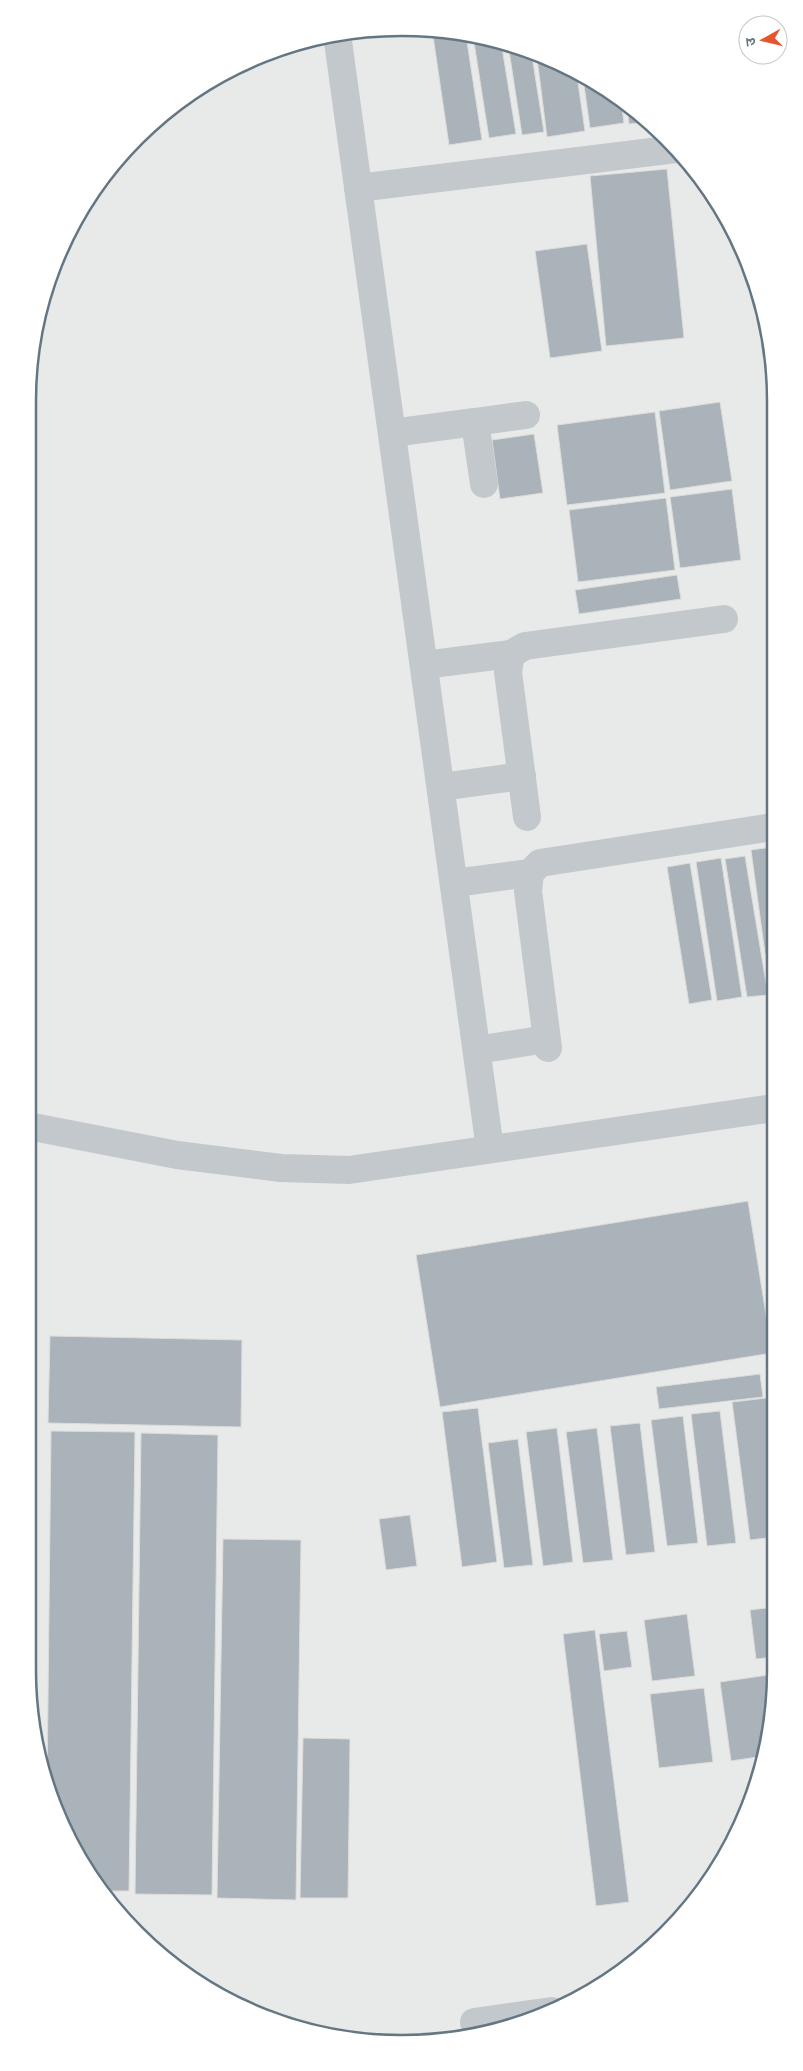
<svg xmlns="http://www.w3.org/2000/svg" width="803" height="2071" font-family="'Public Sans','Noto Sans Devanagari',sans-serif">
	<style>
		.built { fill: #e8e9e9 }
		.building { fill: #aab3b9; stroke: #dcdcda }
		.lines { fill: none; stroke-linecap: round; stroke-linejoin: round }
		.minor { stroke: #c3c8cc; stroke-width: 28 }
		.rim { fill: none; stroke: #657683; stroke-width: 2.5 }
	</style>
	<rect width="100%" height="100%" fill="#fafaf8"/>
	<!-- built -->
	<path class="built" d="M 426,28 L 499,40 L 609,90 L 683,155 L 747,258 L 772,352 L 775,1669 L 763,1767 L 737,1835 L 698,1897 L 609,1981 L 545,2015 L 475,2036 L 352,2040 L 282,2024 L 215,1994 L 120,1916 L 77,1856 L 47,1790 L 28,1669 L 28,402 L 40,304 L 66,236 L 105,174 L 155,120 L 215,77 L 282,47 L 353,31 Z"/>
	<!-- building -->
	<g class="building">
		<path d="M 432,29 L 466,35 L 482,140 L 449,145 Z"/>
		<path d="M 473,36 L 501,41 L 516,134 L 489,138 Z"/>
		<path d="M 508,44 L 532,56 L 544,132 L 522,135 Z"/>
		<path d="M 537,58 L 577,76 L 585,131 L 547,137 Z"/>
		<path d="M 583,78 L 609,90 L 621,101 L 624,123 L 590,128 Z"/>
		<path d="M 627,106 L 645,122 L 629,124 Z"/>
		<path d="M 667,169 L 684,338 L 606,346 L 590,176 Z"/>
		<path d="M 587,244 L 602,351 L 550,358 L 535,251 Z"/>
		<path d="M 720,402 L 732,481 L 670,490 L 659,411 Z"/>
		<path d="M 655,412 L 665,493 L 567,505 L 557,425 Z"/>
		<path d="M 534,434 L 543,493 L 500,499 L 492,440 Z"/>
		<path d="M 732,489 L 741,560 L 680,568 L 670,497 Z"/>
		<path d="M 666,498 L 675,570 L 578,582 L 569,510 Z"/>
		<path d="M 677,575 L 681,599 L 579,614 L 575,590 Z"/>
		<path d="M 772,847 L 774,960 L 766,961 L 751,850 Z"/>
		<path d="M 745,856 L 768,995 L 747,997 L 725,859 Z"/>
		<path d="M 721,858 L 742,997 L 717,1001 L 696,862 Z"/>
		<path d="M 690,863 L 712,1000 L 689,1004 L 667,867 Z"/>
		<path d="M 748,1201 L 772,1353 L 440,1407 L 416,1255 Z"/>
		<path d="M 50,1336 L 242,1340 L 241,1427 L 48,1423 Z"/>
		<path d="M 760,1374 L 763,1397 L 659,1409 L 656,1387 Z"/>
		<path d="M 775,1397 L 775,1537 L 750,1540 L 732,1402 Z"/>
		<path d="M 478,1408 L 497,1562 L 462,1567 L 442,1412 Z"/>
		<path d="M 720,1411 L 736,1543 L 707,1546 L 691,1414 Z"/>
		<path d="M 683,1416 L 698,1543 L 667,1546 L 651,1420 Z"/>
		<path d="M 640,1423 L 655,1552 L 626,1555 L 610,1426 Z"/>
		<path d="M 557,1428 L 573,1562 L 543,1566 L 526,1432 Z"/>
		<path d="M 597,1428 L 613,1560 L 583,1563 L 566,1432 Z"/>
		<path d="M 51,1431 L 135,1432 L 129,1891 L 102,1891 L 77,1856 L 47,1790 Z"/>
		<path d="M 141,1433 L 218,1435 L 212,1895 L 135,1894 Z"/>
		<path d="M 518,1439 L 533,1565 L 504,1568 L 488,1443 Z"/>
		<path d="M 410,1515 L 417,1566 L 386,1570 L 379,1519 Z"/>
		<path d="M 223,1539 L 301,1540 L 296,1900 L 217,1898 Z"/>
		<path d="M 775,1607 L 775,1657 L 756,1659 L 750,1610 Z"/>
		<path d="M 687,1614 L 695,1676 L 652,1681 L 644,1620 Z"/>
		<path d="M 595,1630 L 629,1902 L 596,1906 L 563,1634 Z"/>
		<path d="M 627,1631 L 632,1667 L 604,1671 L 599,1634 Z"/>
		<path d="M 775,1674 L 764,1756 L 731,1761 L 720,1682 Z"/>
		<path d="M 704,1688 L 713,1762 L 659,1768 L 650,1694 Z"/>
		<path d="M 303,1738 L 350,1739 L 348,1898 L 300,1898 Z"/>
	</g>
	<g class="lines">
		<!-- minor -->
		<g class="minor">
			<path d="M 337,34 L 490,1149"/>
			<path d="M 358,188 L 676,149"/>
			<path d="M 392,433 L 475,422"/>
			<path d="M 484,484 L 475,422 L 526,415"/>
			<path d="M 424,665 L 511,654"/>
			<path d="M 441,787 L 522,776"/>
			<path d="M 527,817 L 508,672 L 511,654 L 525,646 L 724,619"/>
			<path d="M 454,883 L 530,873"/>
			<path d="M 548,1048 L 528,891 L 530,873 L 540,863 L 773,827"/>
			<path d="M 477,1050 L 546,1039"/>
			<path d="M 28,1126 L 177,1155 L 281,1168 L 349,1170 L 774,1108"/>
			<path d="M 474,2022 L 552,2011"/>
		</g>
	</g>
	<!-- crop -->
	<path d="M0 0H803V2071H0ZM401 36H402A365 365 0 0 1 767 401V1670A365 365 0 0 1 402 2035H401A365 365 0 0 1 36 1670V401A365 365 0 0 1 401 36Z" fill="#fff" fill-rule="evenodd"/>
	<path class="rim" d="M401 36H402A365 365 0 0 1 767 401V1670A365 365 0 0 1 402 2035H401A365 365 0 0 1 36 1670V401A365 365 0 0 1 401 36Z"/>
	<!-- north arrow -->
	<g transform="translate(763 40) rotate(262)"><circle r="24" fill="#ffffff" stroke="#c1c8cd"/>
	<path d="M0-4L9 19L0 12L-9 19Z" fill="#e4572e"/>
	<text y="-8" font-size="14" font-weight="bold" text-anchor="middle" fill="#657683">उ</text>
	</g>
</svg>
